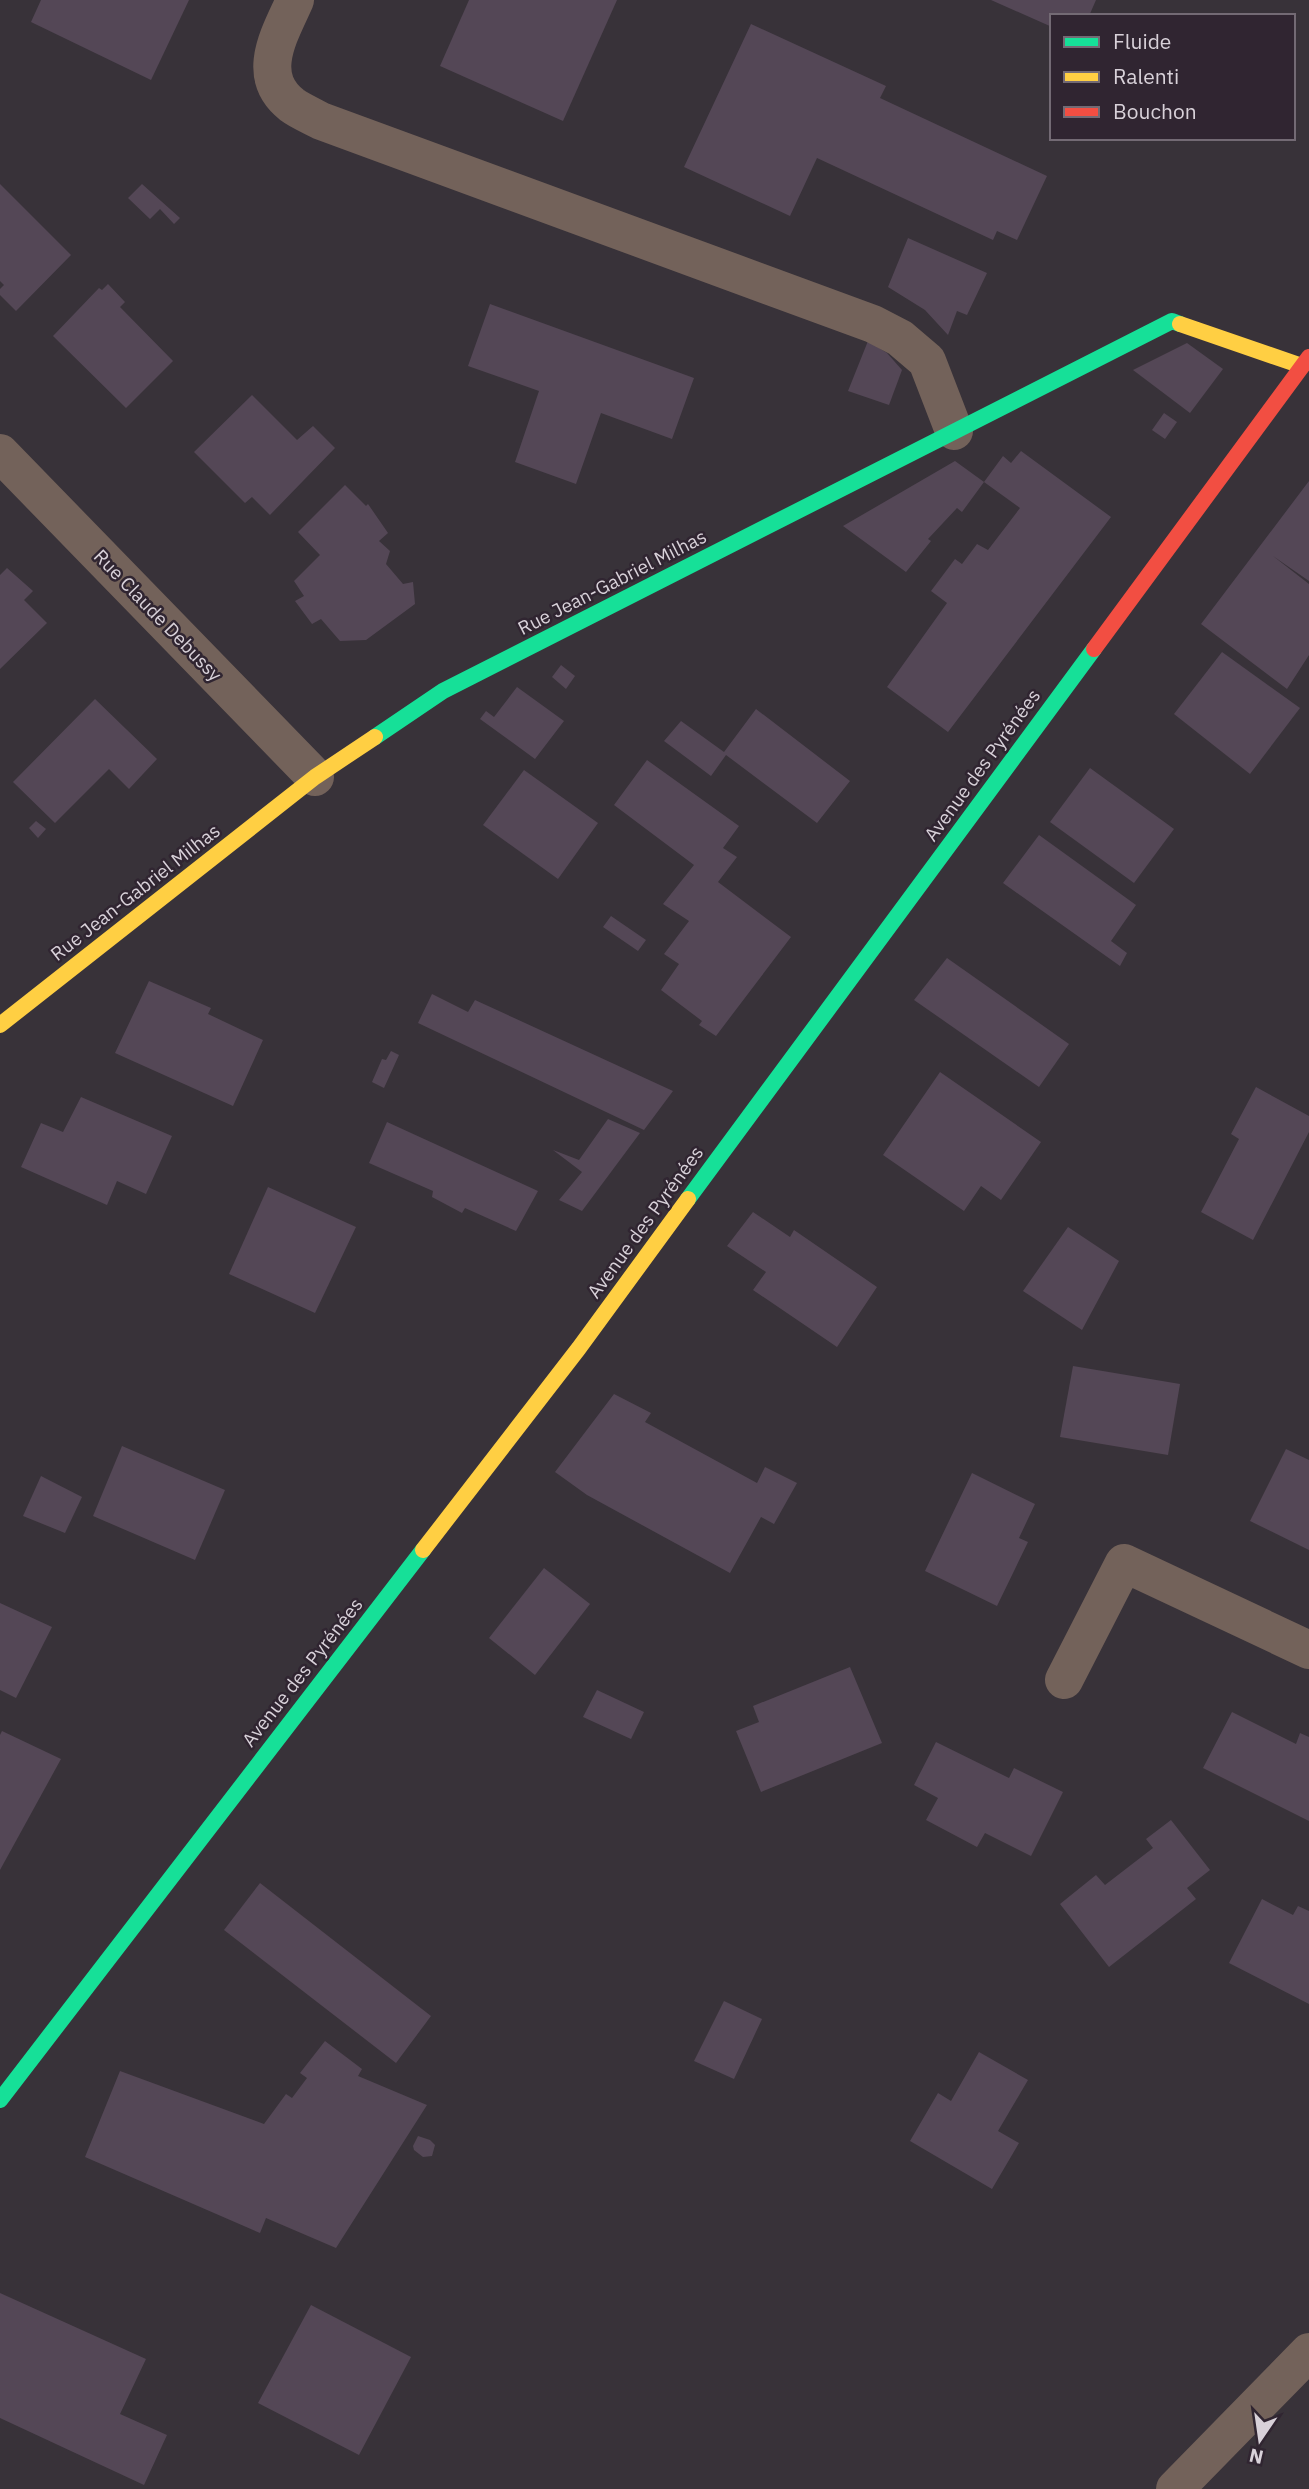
<svg xmlns="http://www.w3.org/2000/svg" width="1309" height="2489" font-family="'IBM Plex Sans',sans-serif">
	<style>
		.building { fill: #544756 }
		.lines { fill: none; stroke-linecap: round; stroke-linejoin: round }
		.street { stroke: #73625a; stroke-width: 38 }
		.fast { stroke: #16e098; stroke-width: 16 }
		.slow { stroke: #ffcf43; stroke-width: 16 }
		.jam { stroke: #f24e42; stroke-width: 16 }
		.labels { text-anchor: middle; dominant-baseline: central; stroke-width: 5; stroke-linejoin: round; paint-order: stroke }
		.street-label { font-size: 19px; fill: #d8d1d9; stroke: #302531 }
	</style>
	<rect width="100%" height="100%" fill="#383239"/>
	<!-- building -->
	<g class="building">
		<path d="M 41,0 L 189,0 L 151,80 L 31,22 Z"/>
		<path d="M 469,0 L 617,0 L 563,121 L 440,66 Z"/>
		<path d="M 991,0 L 1096,0 L 1089,16 L 1052,16 L 1052,27 Z"/>
		<path d="M 751,24 L 886,86 L 880,98 L 1047,176 L 1017,240 L 997,231 L 993,240 L 817,158 L 790,216 L 684,167 Z"/>
		<path d="M 0,184 L 71,255 L 16,311 L 0,295 L 0,289 L 4,285 L 0,281 Z"/>
		<path d="M 142,184 L 180,218 L 174,224 L 160,209 L 150,219 L 128,198 Z"/>
		<path d="M 908,238 L 987,273 L 967,315 L 957,311 L 948,335 L 925,310 L 888,287 Z"/>
		<path d="M 108,284 L 125,302 L 120,307 L 173,361 L 126,408 L 53,336 L 99,288 L 102,290 Z"/>
		<path d="M 490,304 L 694,378 L 672,439 L 601,413 L 576,484 L 515,462 L 539,391 L 468,366 Z"/>
		<path d="M 868,341 L 887,353 L 902,370 L 889,405 L 848,391 Z"/>
		<path d="M 1187,343 L 1223,369 L 1190,413 L 1133,370 Z"/>
		<path d="M 252,395 L 297,440 L 313,426 L 335,448 L 270,515 L 252,497 L 245,503 L 194,452 Z"/>
		<path d="M 1164,413 L 1177,422 L 1165,439 L 1152,430 Z"/>
		<path d="M 1021,451 L 1111,517 L 948,732 L 887,687 L 947,603 L 931,591 L 955,559 L 962,564 L 977,544 L 988,550 L 1020,508 L 984,482 L 1003,456 L 1011,463 Z"/>
		<path d="M 955,461 L 984,482 L 962,512 L 957,508 L 928,539 L 931,541 L 906,572 L 843,526 Z"/>
		<path d="M 1309,481 L 1309,581 L 1273,556 L 1309,584 L 1309,655 L 1287,689 L 1201,624 Z"/>
		<path d="M 345,485 L 366,506 L 368,504 L 388,533 L 379,541 L 390,551 L 386,564 L 403,584 L 413,582 L 415,604 L 366,640 L 340,641 L 321,619 L 312,624 L 295,601 L 304,596 L 294,581 L 320,555 L 298,532 Z"/>
		<path d="M 7,568 L 33,591 L 24,600 L 47,623 L 0,669 L 0,575 Z"/>
		<path d="M 1222,652 L 1300,708 L 1250,774 L 1174,714 Z"/>
		<path d="M 561,665 L 575,676 L 566,689 L 552,677 Z"/>
		<path d="M 517,687 L 564,721 L 535,759 L 480,719 L 486,711 L 494,717 Z"/>
		<path d="M 95,699 L 157,759 L 129,789 L 109,769 L 55,823 L 13,782 Z"/>
		<path d="M 756,709 L 850,781 L 817,823 L 726,755 L 711,776 L 664,741 L 681,721 L 724,752 Z"/>
		<path d="M 647,760 L 739,826 L 723,848 L 737,857 L 718,882 L 791,937 L 716,1036 L 699,1025 L 702,1021 L 661,990 L 679,964 L 664,954 L 689,921 L 663,904 L 694,865 L 614,805 Z"/>
		<path d="M 1090,768 L 1174,829 L 1134,883 L 1050,822 Z"/>
		<path d="M 524,770 L 598,823 L 558,879 L 483,825 Z"/>
		<path d="M 36,821 L 46,829 L 38,838 L 29,828 Z"/>
		<path d="M 1039,835 L 1136,905 L 1111,941 L 1127,953 L 1120,966 L 1003,883 Z"/>
		<path d="M 611,916 L 646,940 L 638,951 L 603,927 Z"/>
		<path d="M 947,958 L 1069,1044 L 1039,1087 L 914,1000 Z"/>
		<path d="M 149,981 L 211,1008 L 208,1014 L 263,1040 L 233,1106 L 115,1053 Z"/>
		<path d="M 432,994 L 468,1012 L 475,1000 L 673,1091 L 644,1130 L 418,1023 Z"/>
		<path d="M 391,1051 L 399,1055 L 384,1088 L 372,1082 L 382,1059 L 386,1060 Z"/>
		<path d="M 940,1072 L 1041,1142 L 1001,1200 L 981,1186 L 964,1211 L 883,1155 Z"/>
		<path d="M 1256,1087 L 1309,1116 L 1309,1132 L 1253,1240 L 1201,1212 L 1239,1139 L 1231,1134 Z"/>
		<path d="M 81,1097 L 172,1136 L 146,1194 L 117,1181 L 107,1205 L 21,1167 L 41,1123 L 63,1132 Z"/>
		<path d="M 608,1119 L 640,1133 L 582,1211 L 559,1200 L 582,1172 L 553,1150 L 579,1160 Z"/>
		<path d="M 387,1122 L 538,1191 L 516,1231 L 465,1208 L 462,1213 L 432,1197 L 433,1191 L 369,1163 Z"/>
		<path d="M 268,1187 L 356,1227 L 315,1313 L 229,1274 Z"/>
		<path d="M 753,1212 L 790,1237 L 794,1230 L 877,1287 L 837,1347 L 753,1290 L 766,1272 L 727,1246 Z"/>
		<path d="M 1068,1227 L 1119,1261 L 1082,1330 L 1023,1291 Z"/>
		<path d="M 1073,1366 L 1180,1384 L 1168,1455 L 1060,1437 Z"/>
		<path d="M 614,1394 L 651,1413 L 645,1422 L 757,1483 L 765,1467 L 797,1483 L 774,1524 L 761,1517 L 730,1573 L 587,1495 L 555,1472 Z"/>
		<path d="M 122,1446 L 225,1490 L 195,1560 L 93,1516 Z"/>
		<path d="M 1286,1449 L 1309,1460 L 1309,1550 L 1250,1521 Z"/>
		<path d="M 972,1473 L 1035,1504 L 1019,1538 L 1028,1542 L 997,1606 L 925,1571 Z"/>
		<path d="M 41,1476 L 82,1497 L 65,1533 L 23,1516 Z"/>
		<path d="M 544,1568 L 590,1604 L 535,1675 L 489,1638 Z"/>
		<path d="M 0,1603 L 52,1627 L 16,1698 L 0,1690 Z"/>
		<path d="M 850,1667 L 882,1743 L 761,1792 L 736,1731 L 759,1722 L 753,1706 Z"/>
		<path d="M 597,1690 L 644,1712 L 631,1739 L 583,1717 Z"/>
		<path d="M 1232,1712 L 1296,1744 L 1300,1733 L 1309,1737 L 1309,1821 L 1203,1768 Z"/>
		<path d="M 2,1731 L 61,1759 L 0,1870 L 0,1735 Z"/>
		<path d="M 936,1742 L 1009,1778 L 1014,1768 L 1063,1792 L 1031,1856 L 985,1833 L 977,1847 L 926,1820 L 938,1798 L 914,1785 Z"/>
		<path d="M 1171,1820 L 1210,1870 L 1187,1888 L 1196,1899 L 1109,1967 L 1060,1904 L 1096,1875 L 1105,1885 L 1153,1848 L 1146,1839 Z"/>
		<path d="M 260,1883 L 431,2016 L 396,2063 L 224,1930 Z"/>
		<path d="M 1262,1899 L 1293,1915 L 1298,1906 L 1309,1911 L 1309,2004 L 1229,1963 Z"/>
		<path d="M 724,2001 L 762,2019 L 734,2079 L 694,2061 Z"/>
		<path d="M 325,2041 L 362,2069 L 358,2076 L 427,2105 L 336,2248 L 266,2218 L 260,2233 L 85,2157 L 120,2071 L 264,2124 L 286,2094 L 292,2098 L 307,2078 L 300,2073 Z"/>
		<path d="M 979,2052 L 1028,2080 L 998,2131 L 1019,2143 L 992,2189 L 910,2141 L 938,2093 L 951,2101 Z"/>
		<path d="M 418,2136 L 430,2140 L 435,2145 L 432,2156 L 423,2157 L 414,2150 L 413,2146 Z"/>
		<path d="M 0,2293 L 146,2359 L 120,2414 L 167,2435 L 144,2485 L 0,2418 Z"/>
		<path d="M 311,2305 L 411,2357 L 359,2455 L 258,2403 Z"/>
	</g>
	<g class="lines">
		<!-- street -->
		<g class="street">
			<path d="M 295,0 C 280,34 254,75 292,105 C 300,111 312,116 321,121 L 873,324 L 900,338 L 927,361 L 954,431"/>
			<path d="M 0,453 L 315,777"/>
			<path d="M 1064,1680 L 1124,1563 L 1309,1650"/>
			<path d="M 1175,2489 L 1309,2352"/>
		</g>
		<!-- fast -->
		<g class="fast">
			<path d="M 375,737 L 443,691 L 1172,321 L 1180,324"/>
			<path d="M 688,1199 L 1094,649"/>
			<path d="M 0,2100 L 423,1550"/>
		</g>
		<!-- slow -->
		<g class="slow">
			<path d="M 1180,324 L 1302,366"/>
			<path d="M 0,1025 L 315,777 L 375,737"/>
			<path d="M 423,1550 L 579,1348 L 688,1199"/>
		</g>
		<!-- jam -->
		<path class="jam" d="M 1094,649 L 1309,357"/>
	</g>
	<g class="labels">
		<!-- street labels -->
		<g class="street-label">
			<text transform="translate(612 582) rotate(-27)">Rue Jean-Gabriel Milhas</text>
			<text transform="translate(158 615) rotate(46)">Rue Claude Debussy</text>
			<text transform="translate(982 765) rotate(-54)">Avenue des Pyrénées</text>
			<text transform="translate(135 892) rotate(-38)">Rue Jean-Gabriel Milhas</text>
			<text transform="translate(645 1222) rotate(-54)">Avenue des Pyrénées</text>
			<text transform="translate(302 1672) rotate(-52)">Avenue des Pyrénées</text>
		</g>
	</g>
	<!-- legend -->
	<rect x="1050" y="14" width="245" height="126" fill="#302531" stroke="#736a74" stroke-width="2"/>
	<rect x="1064" y="37" width="35" height="10" fill="#16e098" stroke="#736a74" stroke-width="2"/>
	<text x="1113" y="49" font-size="21" fill="#d8d1d9">Fluide</text>
	<rect x="1064" y="72" width="35" height="10" fill="#ffcf43" stroke="#736a74" stroke-width="2"/>
	<text x="1113" y="84" font-size="21" fill="#d8d1d9">Ralenti</text>
	<rect x="1064" y="107" width="35" height="10" fill="#f24e42" stroke="#736a74" stroke-width="2"/>
	<text x="1113" y="119" font-size="21" fill="#d8d1d9">Bouchon</text>
	<!-- north arrow -->
	<g transform="translate(1260 2440) rotate(193)" stroke="#302531" stroke-width="5" paint-order="stroke">
	<path d="M0-5L12 26L0 18L-12 26Z" fill="#d8d1d9"/>
	<text y="-10" font-size="19" font-weight="bold" text-anchor="middle" fill="#d8d1d9">N</text>
	</g>
</svg>
